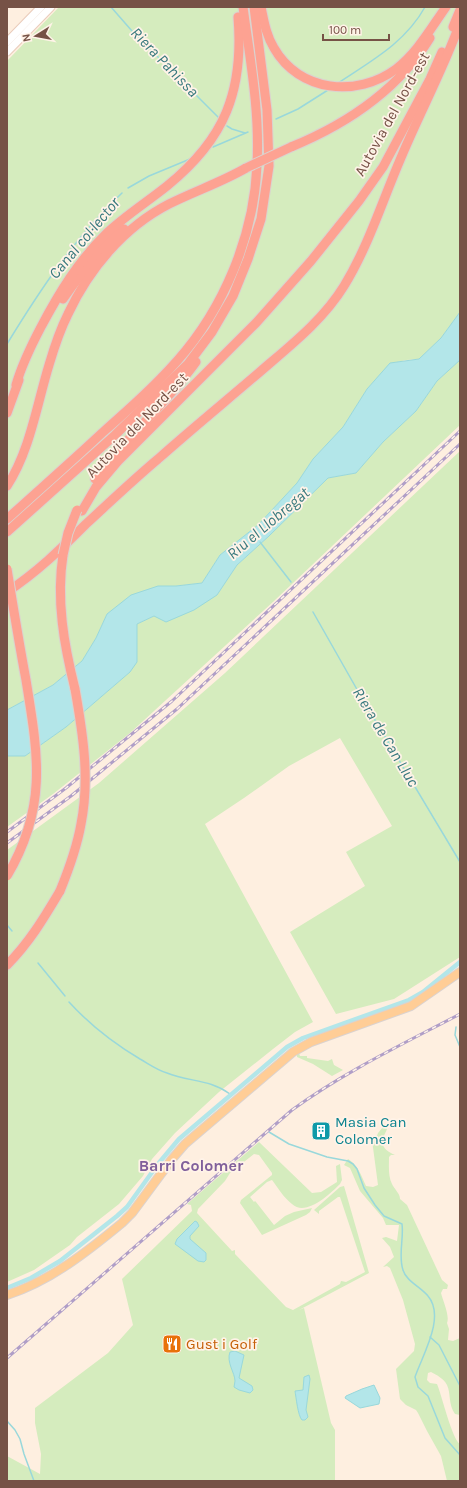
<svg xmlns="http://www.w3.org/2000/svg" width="467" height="1488" font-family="Karla,sans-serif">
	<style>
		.green { fill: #d5ecbe }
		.water { fill: #b3e6e9; stroke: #99d8db }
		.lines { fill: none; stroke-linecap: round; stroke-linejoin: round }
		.stream { stroke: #99d8db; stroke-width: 1.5 }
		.canal { stroke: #b3e6e9; stroke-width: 4.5 }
		.secondary-casing { stroke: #eaccbb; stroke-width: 9 }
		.primary-casing { stroke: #dbd2cf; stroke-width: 10 }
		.motorway-casing { stroke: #dbd2cf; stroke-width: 11 }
		.secondary { stroke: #fff; stroke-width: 7 }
		.primary { stroke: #ffcd96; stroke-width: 8 }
		.motorway { stroke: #fda292; stroke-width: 9 }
		.rail-casing { stroke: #b09ec7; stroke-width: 3 }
		.rail { stroke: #fff3e8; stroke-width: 1.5; stroke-dasharray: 4.5; stroke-linecap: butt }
		.motorway-bridge-casing { stroke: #dbd2cf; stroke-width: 11; stroke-linecap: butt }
		.motorway-bridge { stroke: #fda292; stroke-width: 9 }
		.labels { text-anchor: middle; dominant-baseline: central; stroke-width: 3.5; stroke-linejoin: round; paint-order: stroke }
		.street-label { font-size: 15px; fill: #765246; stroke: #fff3e8 }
		.culture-label { font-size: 15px; fill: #0d838f; stroke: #fff3e8; text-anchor: start }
		.food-label { font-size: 15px; fill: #c56008; stroke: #fff3e8; text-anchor: start }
		.water-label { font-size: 16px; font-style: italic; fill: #38797e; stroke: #fff3e8 }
		.neighbourhood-label { font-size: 16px; font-weight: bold; fill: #81609b; stroke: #fff3e8 }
	</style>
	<rect width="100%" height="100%" fill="#feefe0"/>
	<!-- green -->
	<g class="green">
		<path d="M 59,7 L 460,7 L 460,312 L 441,338 L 419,359 L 406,360 L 390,364 L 367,389 L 343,427 L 313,459 L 297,483 L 258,525 L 220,555 L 202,583 L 176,586 L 158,586 L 107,614 L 96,638 L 82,661 L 53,685 L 7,710 L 7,61 Z"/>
		<path d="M 460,360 L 460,425 L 274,601 L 130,733 L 53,794 L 7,827 L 7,756 L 25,756 L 66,727 L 130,672 L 137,643 L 137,624 L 154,616 L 217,595 L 237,565 L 269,536 L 328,478 L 356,473 L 383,442 L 416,411 L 437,381 Z"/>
		<path d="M 460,451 L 460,957 L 394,999 L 336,1014 L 290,932 L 365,886 L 346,852 L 392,826 L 340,738 L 289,766 L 244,798 L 205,824 L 313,1022 L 295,1032 L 273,1049 L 219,1092 L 175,1133 L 152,1159 L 143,1176 L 119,1204 L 77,1237 L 70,1245 L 34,1270 L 7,1282 L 7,850 L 99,783 L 225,673 Z"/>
		<path d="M 299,1053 L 300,1056 L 307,1056 L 307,1058 L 328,1061 L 332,1059 L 334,1065 L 343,1070 L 332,1076 L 313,1064 L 297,1057 L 297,1054 Z"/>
		<path d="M 382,1123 L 385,1125 L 387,1129 C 386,1132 384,1135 383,1138 C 380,1147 388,1152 395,1155 L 391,1155 L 389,1157 C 389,1166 388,1176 392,1184 C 394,1189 400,1193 400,1199 L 407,1205 L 442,1280 L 448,1285 L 447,1289 L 443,1289 L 441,1293 C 443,1301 450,1316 447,1323 L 449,1329 L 448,1340 L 453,1341 L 460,1338 L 460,1415 L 455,1414 C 448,1404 451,1393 447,1385 C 444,1379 437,1375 431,1372 L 428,1373 L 427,1380 L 430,1383 L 437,1384 C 442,1396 452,1439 460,1444 L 460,1481 L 447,1481 L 441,1456 L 427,1431 L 418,1413 L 416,1410 L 406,1405 L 400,1399 L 396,1369 L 414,1351 L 415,1344 L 403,1300 L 390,1268 L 387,1266 L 383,1267 L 394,1257 L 390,1247 L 382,1238 L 386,1237 L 397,1241 L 399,1225 L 386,1225 L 383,1218 L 360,1191 L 350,1168 L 344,1165 L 348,1159 C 358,1165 361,1175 366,1186 L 373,1187 L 378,1185 L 372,1140 L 376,1138 L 378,1133 L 383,1127 Z"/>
		<path d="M 259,1142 L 312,1193 L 321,1192 L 337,1182 L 336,1166 L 340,1164 L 342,1180 L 340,1184 C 330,1194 306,1217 292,1204 C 284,1198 278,1188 272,1180 L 267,1182 L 250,1197 L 254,1202 L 255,1201 L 256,1202 L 274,1225 L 285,1216 L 294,1212 L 312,1208 L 310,1212 L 306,1215 L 262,1235 L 240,1203 L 241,1200 L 272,1175 L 272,1173 L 259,1155 L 254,1154 L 230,1173 L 225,1181 L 198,1209 L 197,1213 L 232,1251 L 235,1250 L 235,1254 L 286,1307 L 293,1310 L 340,1284 L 341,1281 L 346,1282 L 365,1272 L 340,1197 L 338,1197 L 319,1211 L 319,1214 L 314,1210 L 340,1187 L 344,1186 L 369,1273 L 299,1310 L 304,1308 L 331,1423 L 335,1430 L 335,1481 L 7,1481 L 7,1456 L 40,1474 L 41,1454 L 35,1423 L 35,1408 L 108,1353 L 133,1325 L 122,1279 L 192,1211 L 191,1205 L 187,1204 Z"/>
	</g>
	<!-- water -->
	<g class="water">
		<path d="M 460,312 L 460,360 L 437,381 L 416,411 L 383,442 L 356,473 L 328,478 L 269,536 L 237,565 L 217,595 L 194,610 L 166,622 L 154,616 L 137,624 L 137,662 L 130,672 L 66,727 L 25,756 L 7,756 L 7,710 L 53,685 L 82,661 L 96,638 L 107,614 L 131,595 L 158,586 L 176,586 L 202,583 L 220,555 L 258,525 L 297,483 L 313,459 L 343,427 L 367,389 L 390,363 L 419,359 L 441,338 Z"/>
		<path d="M 195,1221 L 197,1222 L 199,1226 L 190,1236 L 190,1239 L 206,1253 L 206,1260 L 204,1262 L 198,1261 L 175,1244 L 177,1239 Z"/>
		<path d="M 235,1351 L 244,1355 L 239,1378 L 252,1386 L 253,1390 L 250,1393 L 239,1390 L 234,1387 C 234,1385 235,1383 235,1381 C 235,1373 226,1362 230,1352 Z"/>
		<path d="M 309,1375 L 310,1379 L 306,1410 L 308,1417 L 305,1420 L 302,1420 C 298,1416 296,1397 295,1391 L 303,1390 L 304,1377 Z"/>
		<path d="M 374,1385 L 380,1398 L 379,1404 L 360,1408 L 345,1398 L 346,1396 L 362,1389 Z"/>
	</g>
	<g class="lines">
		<!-- stream -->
		<g class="stream">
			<path d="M 111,7 L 132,31 L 219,118"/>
			<path d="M 338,83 C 371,61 405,43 425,7"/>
			<path d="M 276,119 L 298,109 L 328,90"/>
			<path d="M 227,126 L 232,129 L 245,133"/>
			<path d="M 213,147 L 248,132"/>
			<path d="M 128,188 L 149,176 L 190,159"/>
			<path d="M 7,344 C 40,290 75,237 122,193"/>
			<path d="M 260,542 L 291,582"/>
			<path d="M 313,612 L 363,700 L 460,862"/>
			<path d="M 7,925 L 12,931"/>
			<path d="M 38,963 L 65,996"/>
			<path d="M 69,1002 C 90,1025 113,1043 140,1059 C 149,1064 157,1070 167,1073 C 189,1082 210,1079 230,1094"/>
			<path d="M 456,1027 L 455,1035 L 460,1047"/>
			<path d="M 269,1132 L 289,1144 L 327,1157 L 348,1161 L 353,1164 L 357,1169 L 364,1188 L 375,1205 L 384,1216 L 402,1224 C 404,1239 398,1255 403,1270 C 406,1281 421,1287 428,1296 C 446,1317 422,1356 415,1377 L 418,1387 L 428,1396 L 445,1438 L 460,1455"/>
			<path d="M 430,1337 L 439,1345 L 460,1386"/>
			<path d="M 7,1421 L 15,1430 L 20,1439 L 24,1454 L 34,1481"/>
		</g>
		<!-- canal -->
		<path class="canal" d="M 7,1288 L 31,1278 L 60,1261 L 117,1216 L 127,1207 L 158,1164 L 179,1139 L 287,1047 L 303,1038 L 409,1000 L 423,992 L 460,962"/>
		<!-- secondary casing -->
		<g class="secondary-casing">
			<g id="secondary">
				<path d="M 7,42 L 41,7"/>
				<path d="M 7,52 L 51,7"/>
			</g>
		</g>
		<!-- primary casing -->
		<g class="primary-casing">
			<path id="primary" d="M 7,1295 C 50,1281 87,1252 122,1223 L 132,1213 L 172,1159 L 185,1144 L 293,1052 L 311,1042 L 411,1006 L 460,972"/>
		</g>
		<!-- motorway casing -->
		<g class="motorway-casing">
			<g id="motorway">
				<path d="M 261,7 C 264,21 266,35 274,48 C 299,92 357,98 396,69 C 417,53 431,28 446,7"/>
				<path d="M 453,27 L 460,10"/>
				<path d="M 291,147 C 347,124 398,90 430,38"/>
				<path d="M 63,299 C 81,273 100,249 124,229"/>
				<path d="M 16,385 C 22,364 31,346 41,327 C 59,293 79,260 107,233 C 125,216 147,202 167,186 C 225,139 244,91 238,17"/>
				<path d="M 7,413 L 19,380"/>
				<path d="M 95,479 C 126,438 166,404 196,362"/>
				<path d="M 7,486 C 30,451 37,404 49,365 C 54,348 60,330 68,314 C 89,269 124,227 169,204 C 195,191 222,182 246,168"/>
				<path d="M 82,511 L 96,487 L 118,461 L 256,323 L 311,261 L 359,201 L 383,167 L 430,79 L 442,52"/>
				<path d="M 7,519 C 39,490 71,462 102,433 C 128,410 154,387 177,361 C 224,308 254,236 257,165 C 260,112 250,59 243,7"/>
				<path d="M 7,532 L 115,435 L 188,364 L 212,332 L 233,296 L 248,259 L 261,219 L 269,166 L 267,110 L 254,7"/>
				<path d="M 63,555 C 56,600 64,645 75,689"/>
				<path d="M 7,592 C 36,573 61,549 86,524 C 110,502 133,480 158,459 C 194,427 232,396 269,364 C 296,341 325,317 344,286 C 368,247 382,202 400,160 C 419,114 443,70 460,23"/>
				<path d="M 7,965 C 29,943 44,918 60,891"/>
			</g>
		</g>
		<!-- secondary -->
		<use href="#secondary" class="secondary"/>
		<!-- primary -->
		<use href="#primary" class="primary"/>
		<!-- motorway -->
		<use href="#motorway" class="motorway"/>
		<!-- rail casing -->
		<g class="rail-casing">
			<g id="rail">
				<path d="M 7,832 L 66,788 L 172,701 L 460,431"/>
				<path d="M 7,843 L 71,796 L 177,709 L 460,444"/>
				<path d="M 7,1358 L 292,1110 C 344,1072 403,1044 460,1014"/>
			</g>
		</g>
		<!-- rail -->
		<use href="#rail" class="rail"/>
		<!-- motorway-bridge casing -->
		<g class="motorway-bridge-casing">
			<g id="motorway-bridge">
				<path d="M 246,168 L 291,147"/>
				<path d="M 63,555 L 68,533 L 77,510"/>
				<path d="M 7,569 C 13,606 19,643 26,680 C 38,754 48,807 7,876"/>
				<path d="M 60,891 C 69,869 77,847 81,824 C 90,779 83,734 75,689"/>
			</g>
		</g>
		<!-- motorway-bridge -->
		<use href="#motorway-bridge" class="motorway-bridge"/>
	</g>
	<!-- icons -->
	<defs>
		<g id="building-square" transform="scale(1)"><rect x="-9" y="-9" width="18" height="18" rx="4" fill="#0f9aa8" stroke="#fff3e8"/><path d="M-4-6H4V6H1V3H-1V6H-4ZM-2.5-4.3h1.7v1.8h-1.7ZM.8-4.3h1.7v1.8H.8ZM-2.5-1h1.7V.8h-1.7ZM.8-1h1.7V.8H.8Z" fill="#fff"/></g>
		<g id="restaurant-square" transform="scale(1)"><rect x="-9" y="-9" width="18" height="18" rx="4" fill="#e8710a" stroke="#fff3e8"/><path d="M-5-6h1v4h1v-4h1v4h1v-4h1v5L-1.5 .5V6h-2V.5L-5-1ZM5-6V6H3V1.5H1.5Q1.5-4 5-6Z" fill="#fff"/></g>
	</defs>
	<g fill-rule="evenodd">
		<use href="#building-square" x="321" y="1131"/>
		<use href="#restaurant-square" x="172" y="1344"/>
	</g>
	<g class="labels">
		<!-- street labels -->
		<g class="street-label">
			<text transform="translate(392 114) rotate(-61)">Autovia del Nord-est</text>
			<text transform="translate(137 425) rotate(-46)">Autovia del Nord-est</text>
		</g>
		<!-- culture labels -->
		<g class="culture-label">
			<text x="335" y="1122">Masia Can<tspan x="335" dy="17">Colomer</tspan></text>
		</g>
		<!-- food labels -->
		<g class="food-label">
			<text x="186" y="1344">Gust i Golf</text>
		</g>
		<!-- water labels -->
		<g class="water-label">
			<text transform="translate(165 62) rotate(46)">Riera Pahissa</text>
			<text transform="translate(84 238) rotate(-50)">Canal col·lector</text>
			<text transform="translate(268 523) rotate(-40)">Riu el Llobregat</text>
			<text transform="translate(386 737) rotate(59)">Riera de Can Lluc</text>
		</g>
		<!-- neighbourhood labels -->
		<g class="neighbourhood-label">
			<text x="191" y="1165">Barri Colomer</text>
		</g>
	</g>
	<!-- border -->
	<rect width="467" height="1488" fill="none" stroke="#765246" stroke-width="16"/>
	<!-- north arrow -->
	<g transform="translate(36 36) rotate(259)" stroke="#fff3e8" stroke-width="3" paint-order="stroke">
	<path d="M0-3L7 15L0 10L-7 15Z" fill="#765246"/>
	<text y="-6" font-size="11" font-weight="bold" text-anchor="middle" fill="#765246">N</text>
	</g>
	<!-- scale -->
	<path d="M323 34v6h66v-6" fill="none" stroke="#765246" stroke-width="2"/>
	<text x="329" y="34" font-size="12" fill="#765246" stroke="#fff3e8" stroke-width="3" paint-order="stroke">100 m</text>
</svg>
